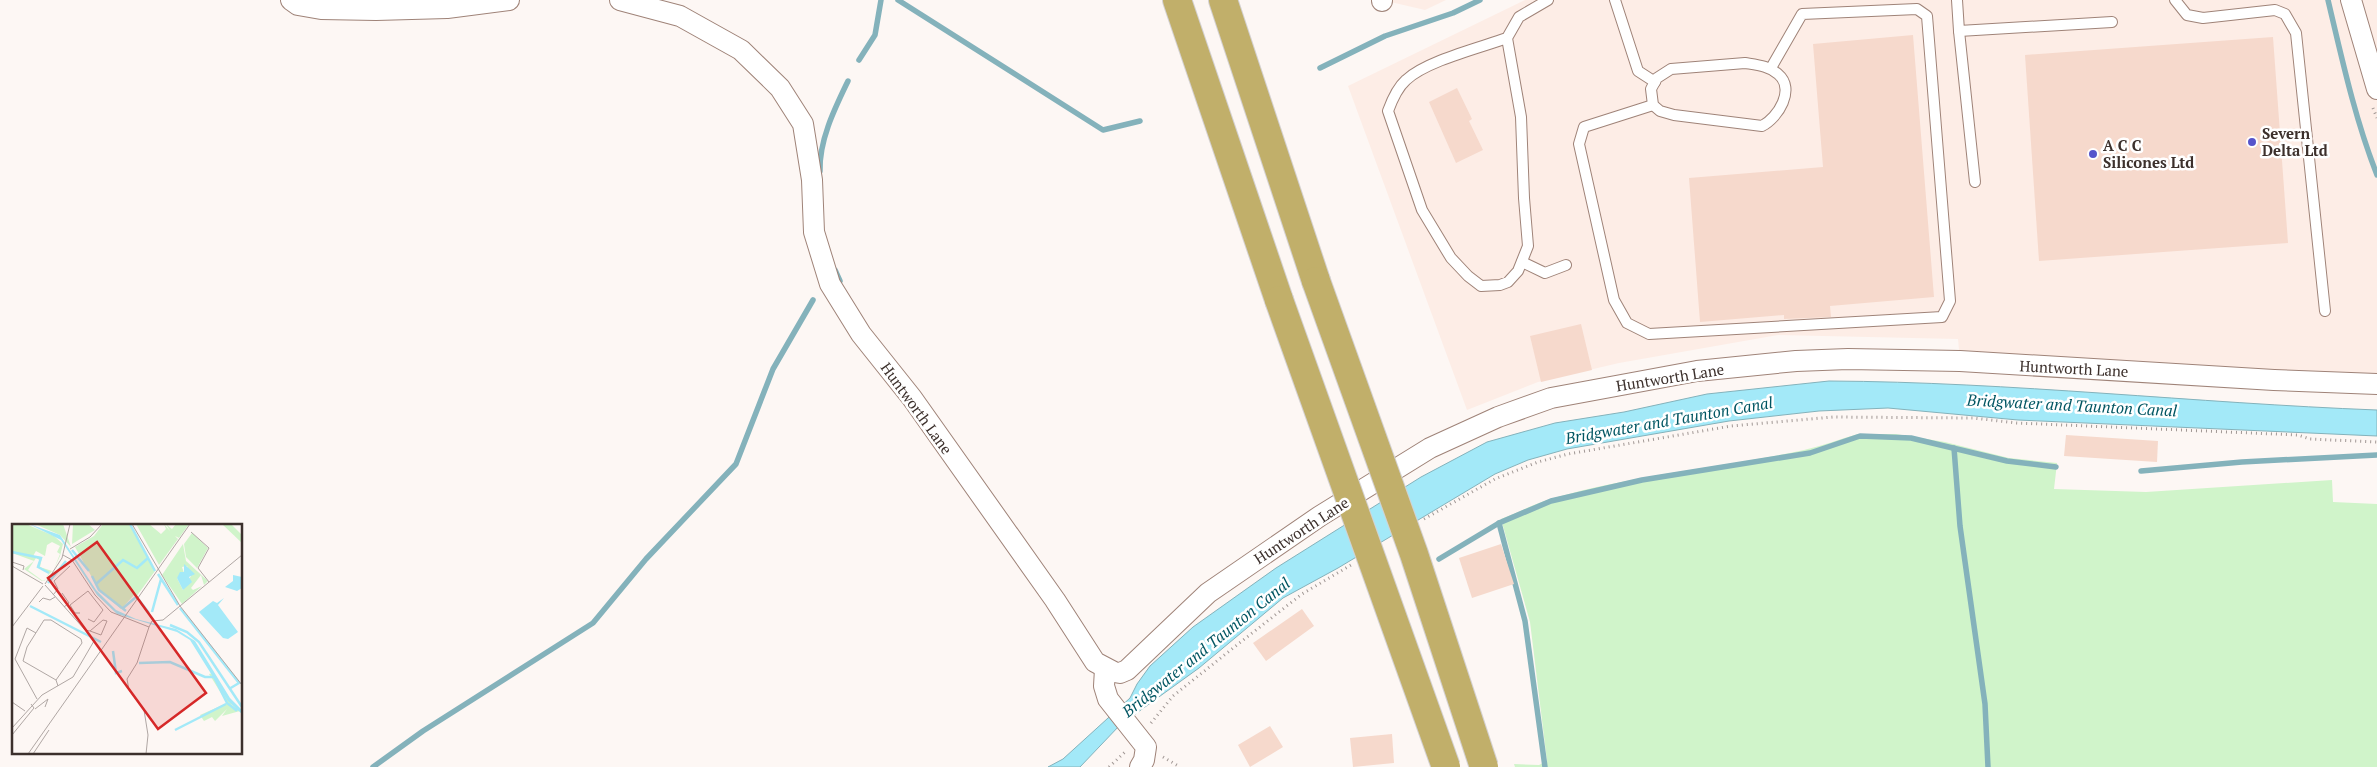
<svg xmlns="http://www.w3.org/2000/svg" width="2377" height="767" font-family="'PT Serif',serif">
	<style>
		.built { fill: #fdede6 }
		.green { fill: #d0f4ca }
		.water { fill: #a3e9f8; stroke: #84b2bb }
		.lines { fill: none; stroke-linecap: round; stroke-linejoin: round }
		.stream { stroke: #84b2bb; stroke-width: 5.5 }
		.building { fill: #f6d9cc }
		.lane-casing { stroke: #9f8378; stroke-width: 12 }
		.street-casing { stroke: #9f8378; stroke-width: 22 }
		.highway-casing { stroke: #d4d1d1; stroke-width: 30 }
		.path { stroke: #a09794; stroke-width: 3; stroke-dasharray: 1 4; stroke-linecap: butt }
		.lane { stroke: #fff; stroke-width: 10 }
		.street { stroke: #fff; stroke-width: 20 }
		.highway { stroke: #c1af6a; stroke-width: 28 }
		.highway-bridge-casing { stroke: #d4d1d1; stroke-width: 30; stroke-linecap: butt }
		.highway-bridge { stroke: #c1af6a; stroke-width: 28 }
		.poi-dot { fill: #5654cb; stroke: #fff; stroke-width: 2 }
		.labels { text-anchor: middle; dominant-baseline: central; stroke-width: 5; stroke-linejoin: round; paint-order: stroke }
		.poi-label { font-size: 15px; font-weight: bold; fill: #3c302c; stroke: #fff; text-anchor: start }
		.street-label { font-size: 15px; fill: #3c302c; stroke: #fff }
		.water-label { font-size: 16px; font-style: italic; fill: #005562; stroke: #fff }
		.inset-river { fill: none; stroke: #a3e9f8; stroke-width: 2.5 }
		.inset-road { fill: none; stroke: #b0a7a4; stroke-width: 1 }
		.view { fill: #d62828; fill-opacity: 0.15; stroke: #d62828; stroke-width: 2.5 }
		.inset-edge { fill: none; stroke: #3c302c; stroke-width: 2.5 }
	</style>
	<rect width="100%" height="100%" fill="#fdf7f4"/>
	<!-- built -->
	<g class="built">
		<path d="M 1382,0 L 1446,0 L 1425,10 Z"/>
		<path d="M 1525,0 L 2377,0 L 2377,384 L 1960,361 L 1958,339 L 1778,335 L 1619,363 L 1538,382 L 1467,410 L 1348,86 Z"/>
	</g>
	<!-- green -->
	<path class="green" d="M 1858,434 L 1896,434 L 1945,442 L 2009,458 L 2057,463 L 2054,489 L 2146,492 L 2332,480 L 2333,502 L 2377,504 L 2377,767 L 1515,767 L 1514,764 L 1539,765 L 1547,761 L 1530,622 L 1501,519 C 1519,512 1536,503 1554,498 C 1636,474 1721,468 1804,450 C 1822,446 1840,439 1858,434 Z"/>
	<!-- water -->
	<path class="water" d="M 1829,381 C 2012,382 2194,403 2377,410 L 2377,436 L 2018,420 L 1888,408 L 1819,411 L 1729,421 L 1567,449 L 1528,460 L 1495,474 L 1338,568 L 1283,598 L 1199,668 L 1120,725 L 1080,767 L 1048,767 L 1063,759 L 1130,698 L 1137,684 L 1150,666 L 1193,627 L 1276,568 L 1421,477 L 1487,442 L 1555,423 L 1624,412 L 1707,394 Z"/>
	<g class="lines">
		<!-- stream -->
		<g class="stream">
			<path d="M 898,0 L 1103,130 L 1140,121"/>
			<path d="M 2328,0 C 2342,59 2355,119 2377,175"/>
			<path d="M 859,60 L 875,35 L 881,0"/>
			<path d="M 1320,68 L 1385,36 L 1453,13 L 1480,0"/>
			<path d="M 820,171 C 819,140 835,108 848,81"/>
			<path d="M 835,270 L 840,281"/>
			<path d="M 1954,448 L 1960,526 L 1985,704 L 1988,767"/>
			<path d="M 2141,471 L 2242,462 L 2377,455"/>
			<path d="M 1499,523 L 1525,621 L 1545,767"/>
			<path d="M 1439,559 L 1499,523 L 1551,501 L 1642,480 L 1810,453 L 1860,436 L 1911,438 L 2007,461 L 2056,467"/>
			<path d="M 373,767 L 423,731 L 593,623 L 646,559 L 736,464 L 773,369 L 813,300"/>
		</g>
	</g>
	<!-- building -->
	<g class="building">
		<path d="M 1913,35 L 1934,297 L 1830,306 L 1831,317 L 1784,319 L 1784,315 L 1700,322 L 1689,178 L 1823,167 L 1813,44 Z"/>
		<path d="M 2273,37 L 2288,243 L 2039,261 L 2025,55 Z"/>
		<path d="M 1457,88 L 1472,119 L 1469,121 L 1483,150 L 1456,163 L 1429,102 Z"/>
		<path d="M 1581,324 L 1592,370 L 1541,382 L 1530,336 Z"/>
		<path d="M 2066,435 L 2158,441 L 2157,462 L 2064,456 Z"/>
		<path d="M 1501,544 L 1514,584 L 1472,598 L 1459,558 Z"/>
		<path d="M 1302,609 L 1314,626 L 1266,661 L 1253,643 Z"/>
		<path d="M 1270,726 L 1283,747 L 1250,767 L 1238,745 Z"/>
		<path d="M 1392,734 L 1394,763 L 1353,767 L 1350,738 Z"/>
	</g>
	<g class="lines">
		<!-- lane casing -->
		<g class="lane-casing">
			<g id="lane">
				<path d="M 1615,0 L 1638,71 L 1655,82"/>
				<path d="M 1957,0 L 1959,31 L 2112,22"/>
				<path d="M 2175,0 L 2187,15 L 2203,18 L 2275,10 L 2285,14 L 2296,33 L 2325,311"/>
				<path d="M 1959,31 L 1975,182"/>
				<path d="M 1507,38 C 1479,48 1426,61 1406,80 C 1397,88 1392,100 1388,111 L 1422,210 L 1451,258 L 1468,276 L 1481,286 L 1500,285 L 1508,282 L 1518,271 L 1528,246 L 1524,198 L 1521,117 L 1507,38 L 1519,17 L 1548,0"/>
				<path d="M 1745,63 C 1757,65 1769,66 1778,74 C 1796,89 1778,118 1762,126 L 1674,115 L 1660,111 L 1653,105 L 1651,89 L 1657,78 L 1671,69 Z"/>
				<path d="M 1653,105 L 1584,127 L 1579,144 L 1614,300 L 1627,323 L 1649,334 L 1942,317 L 1950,301 L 1927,16 L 1917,9 L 1802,14 L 1771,68"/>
				<path d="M 1522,262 L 1545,273 L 1566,265"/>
			</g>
		</g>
		<!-- street casing -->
		<g class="street-casing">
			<g id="street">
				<path d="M 291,0 L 298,5 L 321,9 L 376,10 L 447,8 L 509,0"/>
				<path d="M 620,0 L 680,16 L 741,50 L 780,88 L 803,124 L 812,180 L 814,232 L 830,284 L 861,334 L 912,398 L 1055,600 L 1095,662 L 1114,672 L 1120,673 L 1127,670 L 1208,593 L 1320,516 L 1430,448 L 1498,417 L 1551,398 L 1697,371 L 1796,361 L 1848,359 L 1960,361 L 2274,380 L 2377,384"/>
				<path d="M 1382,0 L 1382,1"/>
				<path d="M 2351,0 L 2377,89"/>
				<path d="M 1105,669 L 1104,686 L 1108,699 L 1146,747 L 1144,760 L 1140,767"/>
			</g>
		</g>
		<!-- highway casing -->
		<g class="highway-casing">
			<g id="highway">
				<path d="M 1177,0 L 1279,300"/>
				<path d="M 1223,0 L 1316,281"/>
			</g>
		</g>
		<!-- path -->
		<g class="path">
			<path d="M 2373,108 L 2377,118"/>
			<path d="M 1424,519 L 1495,479 L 1538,462 L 1568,454 L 1731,426 L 1833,417 L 1973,418 L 2017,423 L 2298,435 L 2310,439 L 2377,442"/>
			<path d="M 1151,723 L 1173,696 L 1242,641 L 1302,594 L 1351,565"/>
			<path d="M 1163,757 L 1180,767"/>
			<path d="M 1109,767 L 1125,752"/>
		</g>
		<!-- lane -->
		<use href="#lane" class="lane"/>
		<!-- street -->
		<use href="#street" class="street"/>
		<!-- highway -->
		<use href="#highway" class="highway"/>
		<!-- highway-bridge casing -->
		<g class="highway-bridge-casing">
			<g id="highway-bridge">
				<path d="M 1316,281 L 1414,554 L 1484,767"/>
				<path d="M 1279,300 L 1446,767"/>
			</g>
		</g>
		<!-- highway-bridge -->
		<use href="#highway-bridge" class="highway-bridge"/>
	</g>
	<!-- markers -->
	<g class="poi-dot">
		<circle cx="2252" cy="142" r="5"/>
		<circle cx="2093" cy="154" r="5"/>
	</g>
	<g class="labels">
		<!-- poi labels -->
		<g class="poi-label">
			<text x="2262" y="133">Severn<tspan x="2262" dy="17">Delta Ltd</tspan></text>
			<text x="2103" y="145">A C C<tspan x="2103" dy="17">Silicones Ltd</tspan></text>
		</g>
		<!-- street labels -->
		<g class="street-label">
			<text transform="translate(2074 368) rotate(3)">Huntworth Lane</text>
			<text transform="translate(1670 377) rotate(-9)">Huntworth Lane</text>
			<text transform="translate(917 408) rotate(54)">Huntworth Lane</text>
			<text transform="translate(1301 530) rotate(-33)">Huntworth Lane</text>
		</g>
		<!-- water labels -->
		<g class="water-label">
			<text transform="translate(2072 405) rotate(3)">Bridgwater and Taunton Canal</text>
			<text transform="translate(1669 420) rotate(-10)">Bridgwater and Taunton Canal</text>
			<text transform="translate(1206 647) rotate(-39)">Bridgwater and Taunton Canal</text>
		</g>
	</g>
	<!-- overview -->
	<g transform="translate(12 524)">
		<rect width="230" height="230" fill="#fdf7f4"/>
		<path d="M 0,0 L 14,0 L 42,12 L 51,20 L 48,32 L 42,45 L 48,30 L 45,28 L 48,22 L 40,18 L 35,21 L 33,32 L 24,27 L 21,32 L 30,33 L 28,43 L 40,47 L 34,54 L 37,49 L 26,43 L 29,37 L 24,34 L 16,46 L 31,57 L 34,55 L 32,57 L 30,57 L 12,45 L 22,37 L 0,29 ZM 23,0 L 51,0 L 59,23 L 48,11 ZM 61,0 L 76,0 L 83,6 L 60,20 ZM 91,0 L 117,0 L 143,47 L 124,73 L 122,71 L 109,85 L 87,66 L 63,23 L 82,12 ZM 124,0 L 137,0 L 149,10 L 154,5 L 152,0 L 158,7 L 154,0 L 160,5 L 164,0 L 177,0 L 167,14 L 163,12 L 166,15 L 147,41 ZM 210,0 L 219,0 L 230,11 L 230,19 ZM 180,9 L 196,24 L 185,44 L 174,33 L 172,20 ZM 171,20 L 174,37 L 196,57 L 192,61 L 189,51 L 179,64 L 181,66 L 190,62 L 170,80 L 150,51 ZM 175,42 L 179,52 L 171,66 L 165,54 L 172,49 L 170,43 ZM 201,149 L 220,181 L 228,187 L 210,192 L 215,185 L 203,197 L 200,193 L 192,197 L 188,191 L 215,179 L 199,153 L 197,150 Z" fill="#d0f4ca" fill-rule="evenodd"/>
		<path d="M 17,0 L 48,11 L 84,66 L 104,86 L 124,95 L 164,105 L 183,117 L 218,174 L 230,186 L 230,190 L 216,177 L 178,116 L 165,108 L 105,90 L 85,71 L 49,16 ZM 172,40 L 183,50 L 177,53 L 180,58 L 171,66 L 165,54 L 168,48 L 172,48 ZM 221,51 L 230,53 L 230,64 L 225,67 L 213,63 L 221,57 ZM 212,74 L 206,81 L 226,108 L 216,115 L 211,114 L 187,88 L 201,77 L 205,79 Z" fill="#a3e9f8"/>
		<path class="inset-river" d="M 118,0 L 143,47M 60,26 L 77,47M 0,28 L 29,34 L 26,43 L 37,49M 146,50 L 166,81M 80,52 L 87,66 L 114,87M 36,59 L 54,37M 84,60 L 111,36 L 125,44 L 136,34M 127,76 L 137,89M 18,82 L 89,118M 168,84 L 227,159 L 217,165M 110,85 L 124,73M 140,88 L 149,55M 158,101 L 175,108 L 187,118 L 230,183M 101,127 L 104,149 L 110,147M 127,139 L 158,138 L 193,153 L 202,153 L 215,179 L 224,186 L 226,184M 163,206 L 214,180"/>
		<path class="inset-road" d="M 120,0 L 168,82 L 230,161M 179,8 L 197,24 L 186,44 L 197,58M 58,25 L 78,13 L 90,0M 51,31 L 60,36 L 83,71 L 99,88 L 137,103M 0,38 L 12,42 L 11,46M 0,42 L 31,60M 33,60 L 50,34 L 58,0M 33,61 L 73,106 L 78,107 L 91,96 L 95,97 L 89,111 L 78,107M 50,69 L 57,79 L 52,83M 41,71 L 46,65 L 42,57 L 58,42M 27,78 L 31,74 L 38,76 L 43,73M 68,89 L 63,89 L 58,81 L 76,67 L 91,86 L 82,98 L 76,95M 0,103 L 31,62M 137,103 L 140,97 L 151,96 L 230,31M 24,109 L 15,104 L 3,135 L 25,175M 44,156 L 11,137 L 15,123 L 32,96 L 39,96 L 69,115 L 70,119 L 44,156 L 46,162M 0,178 L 13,187M 23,185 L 36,175 L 33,183M 0,204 L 30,171 L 61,153 L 82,117M 0,211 L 22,184 L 19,180M 16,230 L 178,0M 21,230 L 37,206M 134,230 L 136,211 L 132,186 L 117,166 L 115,155 L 125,139 L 137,103"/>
		<path class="view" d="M 85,18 L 194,169 L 146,205 L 36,54 Z"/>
		<rect width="230" height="230" class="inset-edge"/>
	</g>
</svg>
